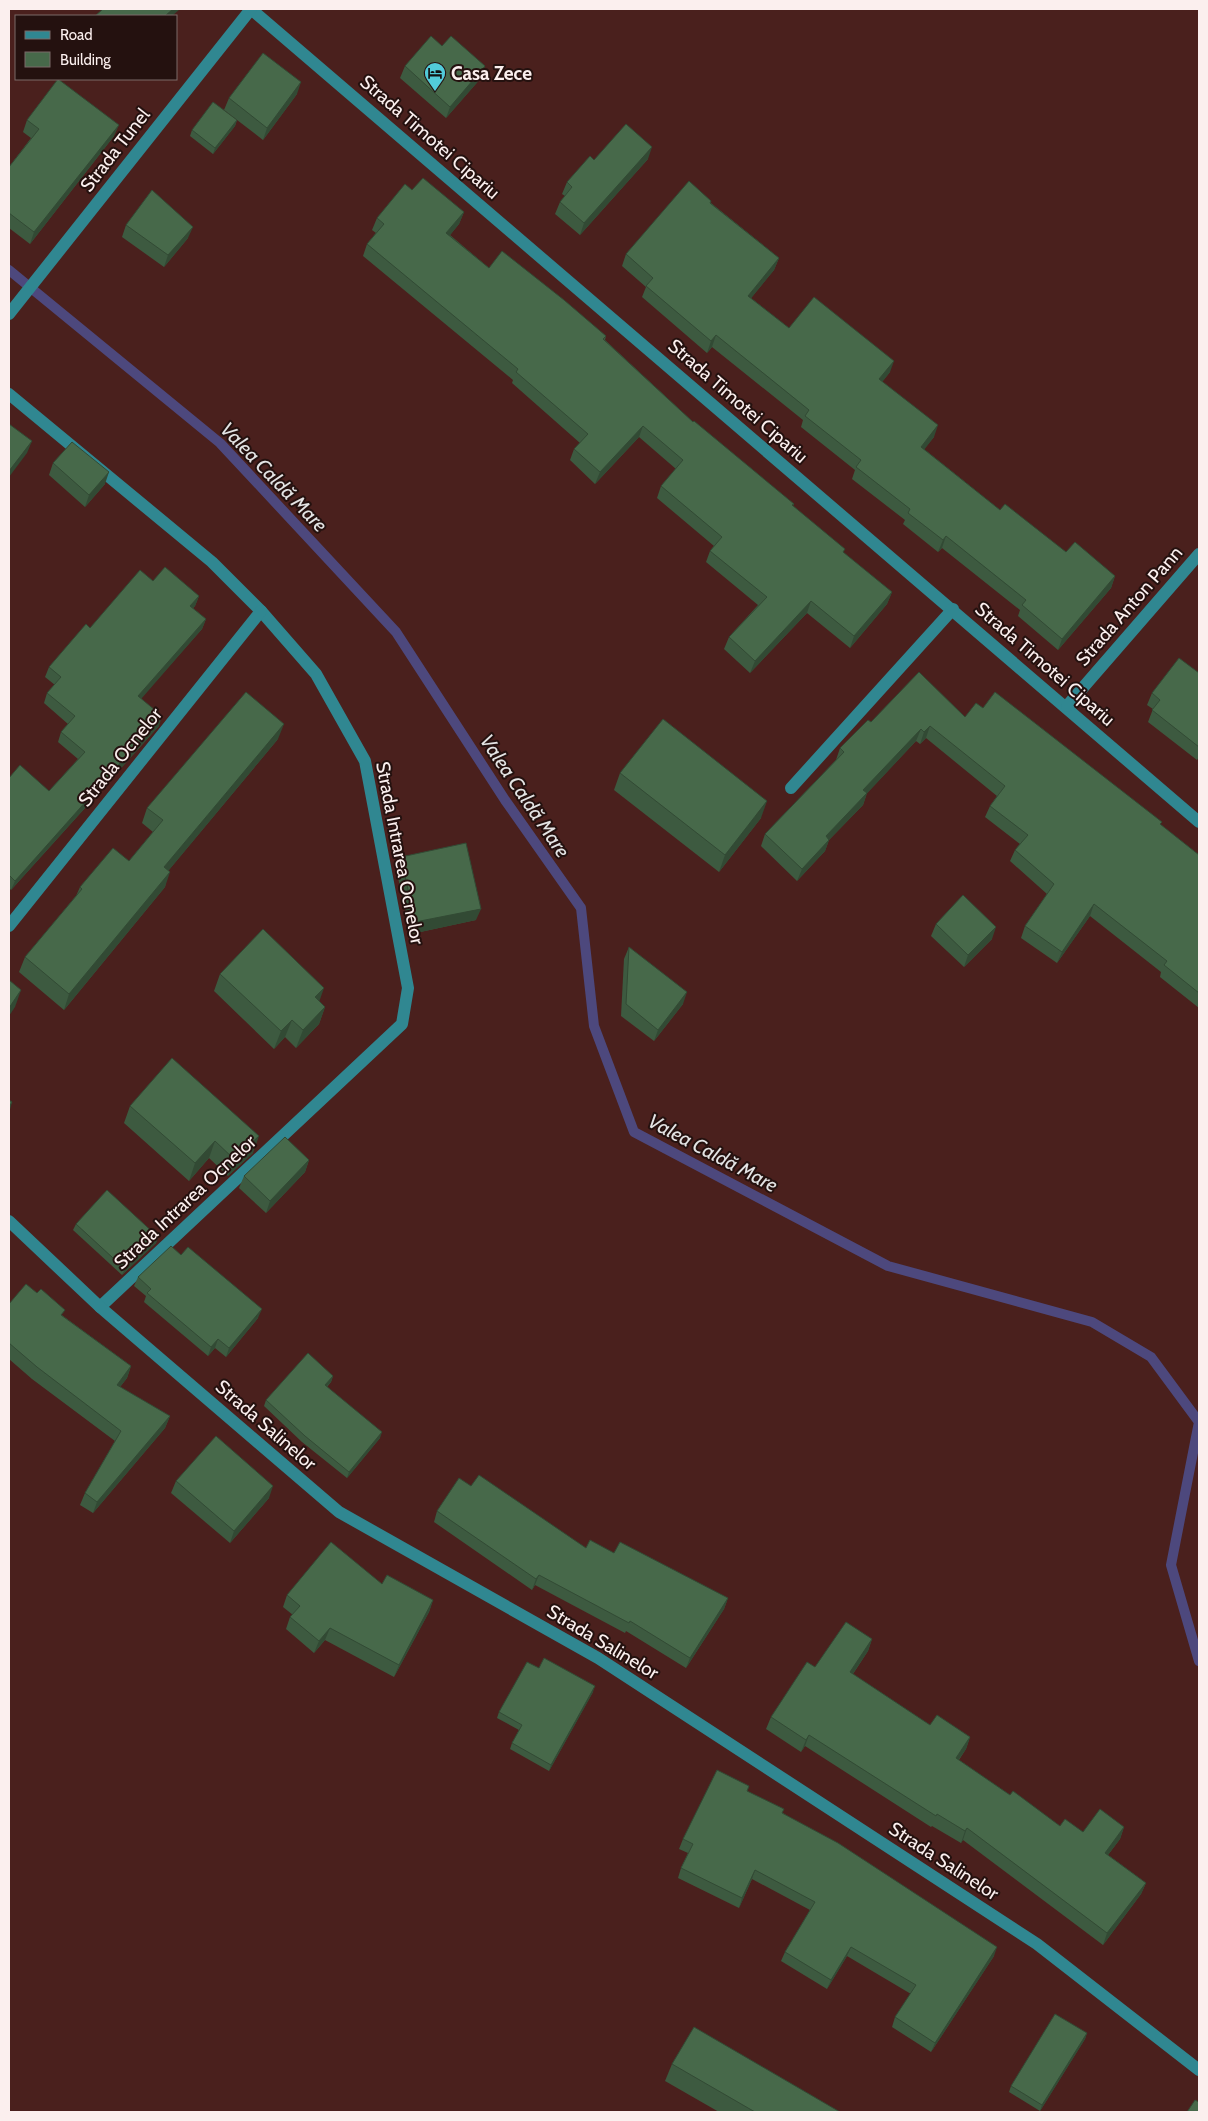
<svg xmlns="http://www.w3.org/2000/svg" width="1208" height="2121" font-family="Cabin,sans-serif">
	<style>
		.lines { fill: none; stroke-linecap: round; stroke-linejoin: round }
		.stream { stroke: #4d487d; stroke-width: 10 }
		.minor { stroke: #308791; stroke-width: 12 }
		.wall { fill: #3d5a40 }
		.shaded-wall { fill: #324a34 }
		.building { fill: #47694a; stroke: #324a34 }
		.labels { text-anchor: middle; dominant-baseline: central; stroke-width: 4; stroke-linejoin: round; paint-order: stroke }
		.poi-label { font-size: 19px; font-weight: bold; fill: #fbefee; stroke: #24110f; text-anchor: start }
		.street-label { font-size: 19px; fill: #fbefee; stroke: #24110f }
		.water-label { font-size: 20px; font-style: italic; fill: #e4e4e4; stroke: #24110f }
	</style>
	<rect width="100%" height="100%" fill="#4a201d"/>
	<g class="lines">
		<!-- stream -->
		<path class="stream" d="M 9,270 L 220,443 L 396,632 L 505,800 L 581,908 L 594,1026 L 634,1132 L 888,1266 L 1092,1322 L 1151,1357 L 1199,1422 L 1171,1565 L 1199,1661"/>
		<!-- minor -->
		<g class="minor">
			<path d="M 251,9 L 1199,822"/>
			<path d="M 9,314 L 251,9"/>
			<path d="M 9,394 L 212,562 L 261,611 L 316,674 L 365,761 L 408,988 L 402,1024 L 100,1307"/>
			<path d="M 1067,706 L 1199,554"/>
			<path d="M 791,788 L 953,609"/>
			<path d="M 9,926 L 261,611"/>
			<path d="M 9,1221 L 100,1307 L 339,1512 L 598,1658 L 1037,1944 L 1199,2070"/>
		</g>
	</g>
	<!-- wall -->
	<g class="wall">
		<path d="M 405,66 L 481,78 L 446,118 L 400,78 Z"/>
		<path d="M 297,94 L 263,140 L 224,110 L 229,98 Z"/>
		<path d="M 27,120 L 114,136 L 30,244 L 9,228 L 9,167 L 31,138 L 23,132 Z"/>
		<path d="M 237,120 L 235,126 L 213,154 L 190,136 L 192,130 Z"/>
		<path d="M 648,159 L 580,235 L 555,214 L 560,202 L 565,196 L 562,194 L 567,182 L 594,160 Z"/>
		<path d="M 412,190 L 464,212 L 459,224 L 450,235 L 489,268 L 606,336 L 605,340 L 693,422 L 794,504 L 793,506 L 844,553 L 892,592 L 887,604 L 850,648 L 807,613 L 750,673 L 724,649 L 729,637 L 758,605 L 706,562 L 710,551 L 714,546 L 657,498 L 661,486 L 676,469 L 639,437 L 595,484 L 570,460 L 574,449 L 580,443 L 512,383 L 513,380 L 363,256 L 367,244 L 376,233 L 372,230 L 377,218 Z"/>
		<path d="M 711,201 L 711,203 L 779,258 L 774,270 L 751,298 L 789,328 L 890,372 L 882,382 L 934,437 L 924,449 L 1000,510 L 1066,552 L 1115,576 L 1111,588 L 1058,650 L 1018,616 L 1020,610 L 942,548 L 938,552 L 903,524 L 905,520 L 852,479 L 855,470 L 801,427 L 803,420 L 712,347 L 707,353 L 642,297 L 646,287 L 622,266 L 626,254 Z"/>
		<path d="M 126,225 L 188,238 L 164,267 L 122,237 Z"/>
		<path d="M 53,463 L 105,484 L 85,507 L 49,475 Z"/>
		<path d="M 153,581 L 199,596 L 195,606 L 193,608 L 206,619 L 202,629 L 141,698 L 159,726 L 11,890 L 9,888 L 9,778 L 49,791 L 78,759 L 58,742 L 61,732 L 68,724 L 44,703 L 47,693 L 55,685 L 45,677 L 49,667 L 90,628 Z"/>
		<path d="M 1199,673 L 1199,757 L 1197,760 L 1148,722 L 1153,709 L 1147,705 L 1152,693 Z"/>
		<path d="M 983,708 L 1161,825 L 1199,855 L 1199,1008 L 1160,977 L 1161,972 L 1090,916 L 1057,963 L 1021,938 L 1025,926 L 1047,894 L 1010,861 L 1015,850 L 1020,844 L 985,817 L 990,806 L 997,796 L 926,738 L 920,744 L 916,741 L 867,793 L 863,805 L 829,840 L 825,851 L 797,881 L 761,846 L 765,834 L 836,760 L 840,748 L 871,722 L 965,717 Z"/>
		<path d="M 278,739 L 168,871 L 165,887 L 64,1010 L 19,972 L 25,957 L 76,896 L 80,887 L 129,861 L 153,832 L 142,823 L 147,808 Z"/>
		<path d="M 620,773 L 761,818 L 719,872 L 614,790 Z"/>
		<path d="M 401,857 L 476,920 L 411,934 L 396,869 Z"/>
		<path d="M 936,924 L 992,939 L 964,967 L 931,936 Z"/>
		<path d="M 629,947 L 683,1004 L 654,1041 L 621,1016 L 624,959 Z"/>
		<path d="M 220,974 L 325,1007 L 319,1024 L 296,1048 L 285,1037 L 274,1049 L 214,991 Z"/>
		<path d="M 130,1106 L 253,1153 L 228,1176 L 209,1158 L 189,1181 L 124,1123 Z"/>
		<path d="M 309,1160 L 305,1172 L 266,1213 L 239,1188 L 244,1176 Z"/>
		<path d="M 76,1224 L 158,1237 L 156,1243 L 122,1275 L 73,1230 Z"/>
		<path d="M 181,1255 L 258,1318 L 226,1357 L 215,1348 L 208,1356 L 144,1302 L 146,1296 L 134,1286 L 138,1277 Z"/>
		<path d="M 37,1293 L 63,1316 L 131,1366 L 127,1378 L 120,1387 L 170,1416 L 165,1428 L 93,1513 L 80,1505 L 85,1493 L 115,1441 L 32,1379 L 9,1359 L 9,1304 Z"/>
		<path d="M 333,1376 L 331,1382 L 327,1387 L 380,1438 L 347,1478 L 302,1442 L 264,1406 L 266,1400 Z"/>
		<path d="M 176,1481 L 269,1498 L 230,1543 L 171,1493 Z"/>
		<path d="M 471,1486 L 586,1548 L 614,1553 L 728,1598 L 724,1609 L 686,1668 L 626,1631 L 625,1633 L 535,1585 L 532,1590 L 434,1522 L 437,1511 Z"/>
		<path d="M 382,1584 L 433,1600 L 429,1612 L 394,1677 L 325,1640 L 314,1653 L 286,1629 L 290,1617 L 293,1615 L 283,1607 L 287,1595 Z"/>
		<path d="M 872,1639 L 868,1651 L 853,1674 L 930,1725 L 970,1737 L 966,1749 L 959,1760 L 1010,1795 L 1060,1826 L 1083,1832 L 1124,1827 L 1120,1839 L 1108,1855 L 1146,1883 L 1141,1894 L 1103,1945 L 963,1840 L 961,1843 L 932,1826 L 931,1827 L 805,1746 L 801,1752 L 766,1729 L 771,1717 L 815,1667 Z"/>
		<path d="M 539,1668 L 593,1692 L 549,1771 L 510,1749 L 512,1743 L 519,1730 L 497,1718 L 499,1712 Z"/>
		<path d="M 749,1786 L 747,1792 L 783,1813 L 994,1956 L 931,2052 L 892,2027 L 895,2017 L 911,1994 L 847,1956 L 827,1989 L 781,1961 L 785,1952 L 810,1910 L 752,1879 L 739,1908 L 678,1878 L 681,1868 L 688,1853 L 679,1849 L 683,1839 Z"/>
		<path d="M 1087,2033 L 1085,2039 L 1040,2111 L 1009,2092 L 1011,2086 Z"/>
		<path d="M 672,2064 L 840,2112 L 719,2112 L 665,2081 Z"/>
	</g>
	<!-- shaded-wall -->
	<g class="shaded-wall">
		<path d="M 173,9 L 180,9 L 172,16 L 165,16 Z"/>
		<path d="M 485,66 L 481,78 L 446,118 L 450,107 Z"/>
		<path d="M 301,82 L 297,94 L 263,140 L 267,128 Z"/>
		<path d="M 237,120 L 235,126 L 213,154 L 215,148 Z"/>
		<path d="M 119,125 L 114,136 L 30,244 L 34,232 Z"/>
		<path d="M 652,147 L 648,159 L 580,235 L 584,223 Z"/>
		<path d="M 464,212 L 459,224 L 442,245 L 446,233 Z"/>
		<path d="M 193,227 L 188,238 L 164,267 L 168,255 Z"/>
		<path d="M 779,258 L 774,270 L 744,307 L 748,296 Z"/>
		<path d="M 716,335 L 712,347 L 707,353 L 711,341 Z"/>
		<path d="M 894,361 L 890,372 L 875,391 L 879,379 Z"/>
		<path d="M 938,425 L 934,437 L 917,459 L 921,447 Z"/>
		<path d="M 643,426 L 639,437 L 595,484 L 600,472 Z"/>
		<path d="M 32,441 L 27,453 L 9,477 L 9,471 Z"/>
		<path d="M 109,472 L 105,484 L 85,507 L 89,495 Z"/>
		<path d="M 946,536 L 942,548 L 938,552 L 943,540 Z"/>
		<path d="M 1115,576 L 1111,588 L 1058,650 L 1062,639 Z"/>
		<path d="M 892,592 L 887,604 L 850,648 L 854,636 Z"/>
		<path d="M 199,596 L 195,606 L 187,615 L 190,606 Z"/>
		<path d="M 811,601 L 807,613 L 750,673 L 755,661 Z"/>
		<path d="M 206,619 L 202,629 L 135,706 L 138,696 Z"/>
		<path d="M 162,716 L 159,726 L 11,890 L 15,881 Z"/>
		<path d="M 284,724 L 278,739 L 159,882 L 164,867 Z"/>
		<path d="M 930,726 L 926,738 L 920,744 L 924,732 Z"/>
		<path d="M 921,729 L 916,741 L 859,802 L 863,790 Z"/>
		<path d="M 867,793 L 863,805 L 829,840 L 825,851 L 797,881 L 802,869 L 826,836 Z"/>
		<path d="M 767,801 L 761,818 L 719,872 L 725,855 Z"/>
		<path d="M 170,872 L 165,887 L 64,1010 L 69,994 Z"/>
		<path d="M 1094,904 L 1090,916 L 1057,963 L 1062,952 Z"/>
		<path d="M 481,909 L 476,920 L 411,934 L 415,922 Z"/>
		<path d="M 996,927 L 992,939 L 964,967 L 968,955 Z"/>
		<path d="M 324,988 L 318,1005 L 315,997 Z"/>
		<path d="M 21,990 L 15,1007 L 9,1016 L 9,1008 Z"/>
		<path d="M 687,992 L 683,1004 L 654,1041 L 658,1030 Z"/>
		<path d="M 325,1007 L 319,1024 L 296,1048 L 303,1030 Z"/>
		<path d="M 292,1020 L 285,1037 L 274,1049 L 281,1031 Z"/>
		<path d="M 12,1102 L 9,1113 L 9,1107 Z"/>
		<path d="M 259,1136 L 253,1153 L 228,1176 L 234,1159 Z"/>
		<path d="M 215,1141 L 209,1158 L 189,1181 L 195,1163 Z"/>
		<path d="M 309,1160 L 305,1172 L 266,1213 L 270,1201 Z"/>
		<path d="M 158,1237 L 156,1243 L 122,1275 L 125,1269 Z"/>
		<path d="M 262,1309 L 258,1318 L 226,1357 L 229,1348 Z"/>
		<path d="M 218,1339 L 215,1348 L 208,1356 L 211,1347 Z"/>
		<path d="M 131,1366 L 127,1378 L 113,1396 L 117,1385 Z"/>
		<path d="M 333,1376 L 331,1382 L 322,1391 L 325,1385 Z"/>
		<path d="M 170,1416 L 165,1428 L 93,1513 L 97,1502 Z"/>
		<path d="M 382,1432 L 380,1438 L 347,1478 L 349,1472 Z"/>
		<path d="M 273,1486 L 269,1498 L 230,1543 L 234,1531 Z"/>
		<path d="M 539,1575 L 535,1585 L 532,1590 L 536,1579 Z"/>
		<path d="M 728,1598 L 724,1609 L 686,1668 L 690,1658 Z"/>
		<path d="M 433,1600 L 429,1612 L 394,1677 L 399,1665 Z"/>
		<path d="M 330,1628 L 325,1640 L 314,1653 L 319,1641 Z"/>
		<path d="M 872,1639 L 868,1651 L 846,1684 L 850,1672 Z"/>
		<path d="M 595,1686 L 593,1692 L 549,1771 L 551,1765 Z"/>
		<path d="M 809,1735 L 805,1746 L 801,1752 L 806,1740 Z"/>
		<path d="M 970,1737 L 966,1749 L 952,1769 L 956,1758 Z"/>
		<path d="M 1124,1827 L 1120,1839 L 1101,1864 L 1105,1853 Z"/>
		<path d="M 967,1828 L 963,1840 L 961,1843 L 965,1831 Z"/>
		<path d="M 755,1870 L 752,1879 L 739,1908 L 742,1898 Z"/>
		<path d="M 1146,1883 L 1141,1894 L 1103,1945 L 1107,1933 Z"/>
		<path d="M 851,1947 L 847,1956 L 827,1989 L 831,1980 Z"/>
		<path d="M 997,1947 L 994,1956 L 931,2052 L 935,2043 Z"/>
		<path d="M 1087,2033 L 1085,2039 L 1040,2111 L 1042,2105 Z"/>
	</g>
	<!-- building -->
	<g class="building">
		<path d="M 103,9 L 173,9 L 165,16 L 95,16 Z"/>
		<path d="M 431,36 L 442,46 L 451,36 L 485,66 L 450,107 L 405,66 Z"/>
		<path d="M 263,53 L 301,82 L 267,128 L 229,98 Z"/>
		<path d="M 58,79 L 119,125 L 34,232 L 9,213 L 9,167 L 39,129 L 27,120 Z"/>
		<path d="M 213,102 L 237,120 L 215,148 L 192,130 Z"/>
		<path d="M 626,124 L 652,147 L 584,223 L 560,202 L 572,187 L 567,182 L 590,156 L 594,160 Z"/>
		<path d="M 423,178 L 464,212 L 446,233 L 489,268 L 502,251 L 564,300 L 606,336 L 603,339 L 693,422 L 694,421 L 794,504 L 792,505 L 845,549 L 843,552 L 892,592 L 854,636 L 811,601 L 755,661 L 729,637 L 767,597 L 710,551 L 722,537 L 661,486 L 683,460 L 643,426 L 600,472 L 574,449 L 588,434 L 516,372 L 518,369 L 367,244 L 384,224 L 377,218 L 405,184 L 412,190 Z"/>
		<path d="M 689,181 L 711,201 L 710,203 L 779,258 L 748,296 L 789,328 L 814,297 L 894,361 L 879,379 L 938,425 L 921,447 L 1000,510 L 1005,504 L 1066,552 L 1075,542 L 1115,576 L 1062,639 L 1022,605 L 1026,600 L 946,536 L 943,540 L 908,513 L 910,509 L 856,467 L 861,460 L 805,416 L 809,410 L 716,335 L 711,341 L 646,286 L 653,278 L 626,254 Z"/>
		<path d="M 152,190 L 193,227 L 168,255 L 126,225 Z"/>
		<path d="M 9,424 L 32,441 L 9,471 Z"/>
		<path d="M 72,442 L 109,472 L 89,495 L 53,463 Z"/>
		<path d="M 165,567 L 199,596 L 190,606 L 206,619 L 138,696 L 162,716 L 15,881 L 9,875 L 9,778 L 20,765 L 49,791 L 85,752 L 61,732 L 75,716 L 47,693 L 61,677 L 49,667 L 86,624 L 90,628 L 140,570 L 153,581 Z"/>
		<path d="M 1179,658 L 1199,673 L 1199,747 L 1152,710 L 1160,700 L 1152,693 Z"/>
		<path d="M 919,672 L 965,717 L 976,703 L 983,708 L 995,692 L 1162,822 L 1160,824 L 1199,855 L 1199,993 L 1164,965 L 1167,961 L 1094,904 L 1062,952 L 1025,926 L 1054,884 L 1015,850 L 1028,835 L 990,806 L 1005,786 L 930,726 L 924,732 L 921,729 L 863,790 L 867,793 L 826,836 L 829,840 L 802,869 L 765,834 L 844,752 L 840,748 L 868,720 L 871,722 Z"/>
		<path d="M 246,692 L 284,724 L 164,867 L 170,872 L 69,994 L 25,957 L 82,889 L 80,887 L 113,848 L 129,861 L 163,820 L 147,808 Z"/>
		<path d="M 663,719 L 767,801 L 725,855 L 620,773 Z"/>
		<path d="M 466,843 L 481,909 L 415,922 L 401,857 Z"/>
		<path d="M 963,895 L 996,927 L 968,955 L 936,924 Z"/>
		<path d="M 263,929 L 324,988 L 315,997 L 325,1007 L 303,1030 L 292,1020 L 281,1031 L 220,974 Z"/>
		<path d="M 629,947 L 687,992 L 658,1030 L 626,1004 Z"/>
		<path d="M 9,980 L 21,990 L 9,1008 Z"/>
		<path d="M 172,1058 L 259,1136 L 234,1159 L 215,1141 L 195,1163 L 130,1106 Z"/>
		<path d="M 9,1100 L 12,1102 L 9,1107 Z"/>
		<path d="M 285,1137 L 309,1160 L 270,1201 L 244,1176 Z"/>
		<path d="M 107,1190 L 158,1237 L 125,1269 L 76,1224 Z"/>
		<path d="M 171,1246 L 181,1255 L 188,1247 L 262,1309 L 229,1348 L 218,1339 L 211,1347 L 147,1293 L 151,1289 L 138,1277 Z"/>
		<path d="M 26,1284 L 37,1293 L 41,1289 L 65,1310 L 61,1315 L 131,1366 L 117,1385 L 170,1416 L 97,1502 L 85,1493 L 121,1431 L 37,1367 L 9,1343 L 9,1304 Z"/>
		<path d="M 308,1353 L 333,1376 L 325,1385 L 382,1432 L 349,1472 L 305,1436 L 266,1400 Z"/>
		<path d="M 216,1436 L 273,1486 L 234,1531 L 176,1481 Z"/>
		<path d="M 479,1475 L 586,1548 L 590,1540 L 614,1553 L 620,1542 L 728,1598 L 690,1658 L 630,1621 L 629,1623 L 539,1575 L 536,1579 L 437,1511 L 459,1478 L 471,1486 Z"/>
		<path d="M 331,1542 L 382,1584 L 387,1575 L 433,1600 L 399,1665 L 330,1628 L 319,1641 L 290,1617 L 300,1606 L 287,1595 Z"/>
		<path d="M 846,1622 L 872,1639 L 850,1672 L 930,1725 L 937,1715 L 970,1737 L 956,1758 L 1010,1795 L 1013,1791 L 1060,1826 L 1065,1819 L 1083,1832 L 1100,1809 L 1124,1827 L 1105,1853 L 1146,1883 L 1107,1933 L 967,1828 L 965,1831 L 937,1814 L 936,1816 L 809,1735 L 806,1740 L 771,1717 L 807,1662 L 815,1667 Z"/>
		<path d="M 544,1658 L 595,1686 L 551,1765 L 512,1743 L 522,1725 L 499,1712 L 527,1662 L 539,1668 Z"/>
		<path d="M 717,1770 L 749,1786 L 747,1791 L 784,1809 L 782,1813 L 838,1843 L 997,1947 L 935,2043 L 895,2017 L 916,1985 L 851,1947 L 831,1980 L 785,1952 L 815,1902 L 755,1870 L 742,1898 L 681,1868 L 693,1844 L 683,1839 Z"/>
		<path d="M 1055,2014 L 1087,2033 L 1042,2105 L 1011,2086 Z"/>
		<path d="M 694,2027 L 840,2112 L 755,2112 L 672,2064 Z"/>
		<path d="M 1195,2100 L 1199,2102 L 1199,2112 L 1187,2112 Z"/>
	</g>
	<!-- icons -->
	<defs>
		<g id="hotel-pin" transform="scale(1.125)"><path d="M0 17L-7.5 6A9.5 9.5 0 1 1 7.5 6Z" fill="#52cbd9" stroke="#24110f"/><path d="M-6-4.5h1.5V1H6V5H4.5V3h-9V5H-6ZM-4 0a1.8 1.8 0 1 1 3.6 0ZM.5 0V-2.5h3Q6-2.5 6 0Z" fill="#111"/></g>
	</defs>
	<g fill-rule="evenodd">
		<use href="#hotel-pin" x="435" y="73"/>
	</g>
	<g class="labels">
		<!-- poi labels -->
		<g class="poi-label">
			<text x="451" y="73">Casa Zece</text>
		</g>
		<!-- street labels -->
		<g class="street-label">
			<text transform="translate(430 137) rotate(41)">Strada Timotei Cipariu</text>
			<text transform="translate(115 150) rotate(-52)">Strada Tunel</text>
			<text transform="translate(738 401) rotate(41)">Strada Timotei Cipariu</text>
			<text transform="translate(1129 606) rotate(-49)">Strada Anton Pann</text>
			<text transform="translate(1045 664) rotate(41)">Strada Timotei Cipariu</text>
			<text transform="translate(120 757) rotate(-51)">Strada Ocnelor</text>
			<text transform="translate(400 853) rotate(79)">Strada Intrarea Ocnelor</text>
			<text transform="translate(185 1202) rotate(-43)">Strada Intrarea Ocnelor</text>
			<text transform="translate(266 1425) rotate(41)">Strada Salinelor</text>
			<text transform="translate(603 1642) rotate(31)">Strada Salinelor</text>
			<text transform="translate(944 1861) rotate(33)">Strada Salinelor</text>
		</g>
		<!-- water labels -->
		<g class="water-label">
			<text transform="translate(274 477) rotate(46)">Valea Caldă Mare</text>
			<text transform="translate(525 796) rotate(56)">Valea Caldă Mare</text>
			<text transform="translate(713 1153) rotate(28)">Valea Caldă Mare</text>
		</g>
	</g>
	<!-- border -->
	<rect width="1208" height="2121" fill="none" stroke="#fbefee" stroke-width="20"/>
	<!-- legend -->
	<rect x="15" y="15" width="162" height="65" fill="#24110f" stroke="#7a6a68"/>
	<rect x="25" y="31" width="25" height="8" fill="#308791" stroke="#7a6a68"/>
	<text x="60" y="40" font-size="15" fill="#fbefee">Road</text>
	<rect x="25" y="52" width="25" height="15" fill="#47694a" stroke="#7a6a68"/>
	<text x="60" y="65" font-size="15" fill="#fbefee">Building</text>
</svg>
